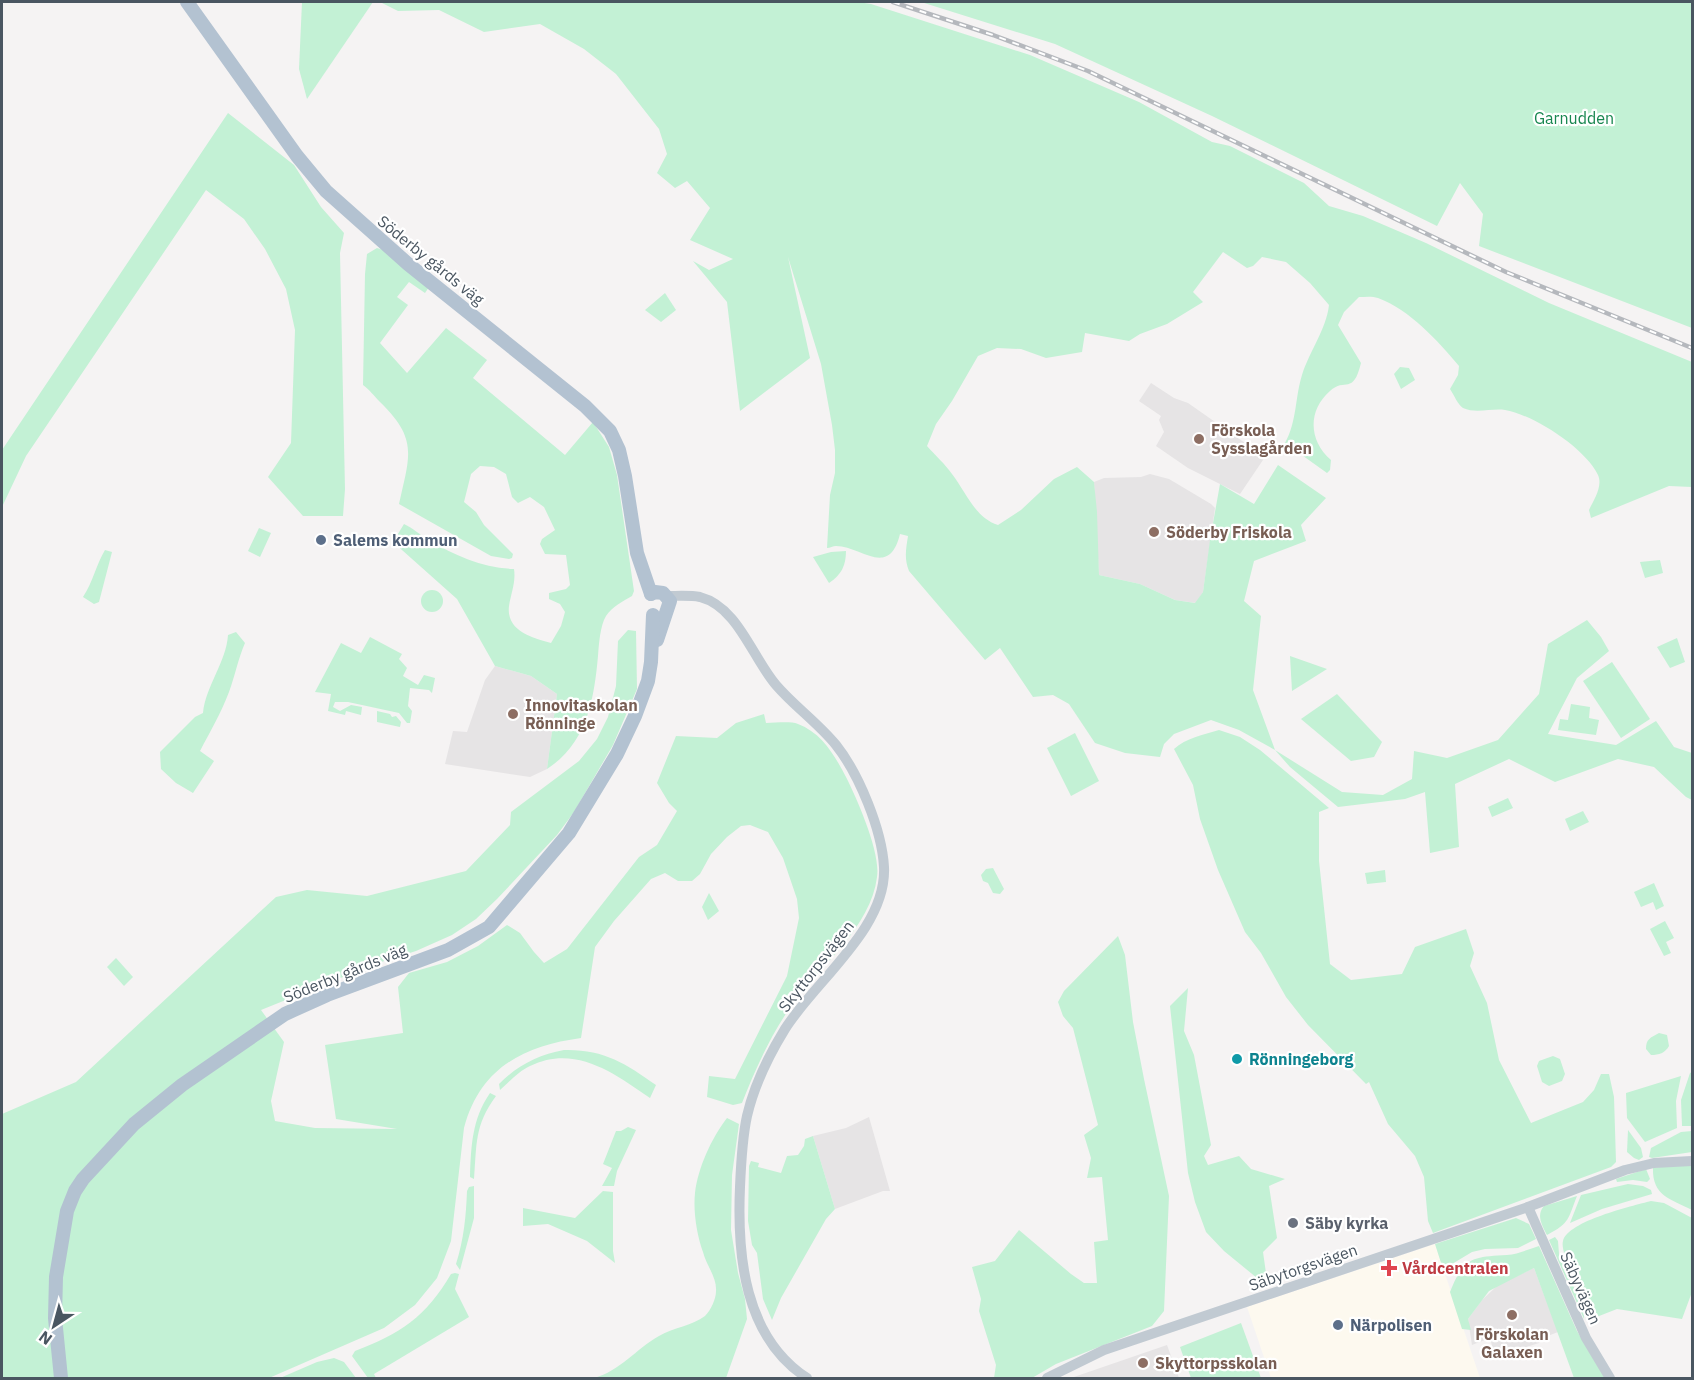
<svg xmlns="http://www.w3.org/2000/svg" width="1694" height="1380" font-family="'IBM Plex Sans',sans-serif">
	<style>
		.commercial { fill: #fdf9ef }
		.education { fill: #e6e4e5 }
		.green { fill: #c3f1d5 }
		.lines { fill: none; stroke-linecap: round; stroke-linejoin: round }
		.minor { stroke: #c1cad2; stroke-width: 10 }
		.major { stroke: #b3c2d1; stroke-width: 14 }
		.rail-casing { stroke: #b5b8bd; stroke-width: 4.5 }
		.rail { stroke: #fff; stroke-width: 2; stroke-dasharray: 7; stroke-linecap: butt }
		.education-dot { fill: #8d6e63; stroke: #fff; stroke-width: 2 }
		.service-dot { fill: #5c6f8a; stroke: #fff; stroke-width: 2 }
		.culture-dot { fill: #0f9aa8; stroke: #fff; stroke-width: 2 }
		.worship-dot { fill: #6b7280; stroke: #fff; stroke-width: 2 }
		.health-dot { fill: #e0444e; stroke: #fff; stroke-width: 2 }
		.labels { text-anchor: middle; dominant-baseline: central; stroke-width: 4.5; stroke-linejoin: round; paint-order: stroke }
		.park-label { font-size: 16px; fill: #17864f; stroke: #fff }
		.street-label { font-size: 16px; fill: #4a5661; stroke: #fff }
		.education-label { font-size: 16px; font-weight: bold; fill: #785e54; stroke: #fff; text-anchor: start }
		.service-label { font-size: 16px; font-weight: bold; fill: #4e5e75; stroke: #fff; text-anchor: start }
		.culture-label { font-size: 16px; font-weight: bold; fill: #0d838f; stroke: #fff; text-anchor: start }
		.worship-label { font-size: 16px; font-weight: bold; fill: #5b616d; stroke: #fff; text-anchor: start }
		.health-label { font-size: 16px; font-weight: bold; fill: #be3a42; stroke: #fff; text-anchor: start }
	</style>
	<rect width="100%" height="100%" fill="#f5f3f3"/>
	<!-- commercial -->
	<path class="commercial" d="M 1435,1244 L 1480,1378 L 1271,1378 L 1247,1307 Z"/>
	<!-- education -->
	<g class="education">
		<path d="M 1151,383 L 1174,398 L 1188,403 L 1265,457 L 1240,494 L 1188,468 L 1156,446 L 1164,432 L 1159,420 L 1161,416 L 1139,401 Z"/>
		<path d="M 1150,474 L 1169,479 L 1211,504 L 1215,508 L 1203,592 L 1196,603 L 1175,600 L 1140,584 L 1099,575 L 1094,482 L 1104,478 L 1141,477 Z"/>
		<path d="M 495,666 L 531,676 L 557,694 L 547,769 L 530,777 L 445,764 L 453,731 L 467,732 L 485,680 Z"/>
		<path d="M 869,1117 L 890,1191 L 883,1191 L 835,1209 L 813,1136 L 846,1128 Z"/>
		<path d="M 1534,1268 L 1558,1332 L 1540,1339 L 1539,1343 L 1495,1357 L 1490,1338 L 1472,1345 L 1468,1319 L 1482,1300 L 1498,1285 Z"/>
		<path d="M 1167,1345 L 1179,1378 L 1070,1378 L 1071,1378 Z"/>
	</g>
	<!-- green -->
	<g class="green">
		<path d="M 302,2 L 373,2 L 307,99 L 299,69 Z"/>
		<path d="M 380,2 L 858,2 L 871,4 L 1030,55 L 1139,102 L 1212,142 L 1230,146 L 1304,183 L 1329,206 L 1363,216 L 1426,243 L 1549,303 L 1692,362 L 1692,487 L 1669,486 L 1591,518 L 1589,510 C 1594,500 1603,486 1598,475 C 1585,448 1534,415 1505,410 C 1492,408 1476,414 1463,408 C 1458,405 1454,395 1450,389 L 1458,375 L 1459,366 C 1437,340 1410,310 1378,298 C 1372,296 1365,297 1359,297 L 1344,312 L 1338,325 L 1361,363 C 1353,396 1345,377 1330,391 C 1307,411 1309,441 1331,460 L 1330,470 L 1327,473 L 1285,443 C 1297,422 1295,397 1302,375 C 1310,350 1326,330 1329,305 L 1310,283 L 1286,262 L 1262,257 L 1253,266 L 1247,268 L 1223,252 L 1193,292 L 1203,302 L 1167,324 L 1140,334 L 1129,341 L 1085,333 L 1082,352 L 1046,358 L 1021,349 L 997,348 L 978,356 L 952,401 L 936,424 L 927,446 C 935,455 945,464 952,474 C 966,492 975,518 998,525 L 1021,510 L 1054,479 L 1077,467 L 1094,482 L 1097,512 L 1099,575 L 1140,584 L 1175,600 L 1195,603 L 1203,592 L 1210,540 L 1220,484 L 1254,504 L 1278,465 L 1326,498 L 1301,525 L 1306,541 L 1254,561 L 1244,601 L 1261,616 L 1253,690 L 1275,750 L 1342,792 L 1383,795 L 1412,779 L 1414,751 L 1447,758 L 1498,740 L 1539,694 L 1548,644 L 1587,620 L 1601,637 L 1609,651 L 1577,678 L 1548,734 L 1616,745 L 1656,721 L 1674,747 L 1692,753 L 1692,800 L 1686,797 L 1654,767 L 1618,759 L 1555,782 L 1509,759 L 1455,784 L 1459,847 L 1430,853 L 1425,792 L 1405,799 L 1338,807 L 1290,767 L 1275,750 L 1239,730 L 1211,720 L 1174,734 L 1164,744 L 1160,757 L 1125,753 L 1095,743 L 1069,704 L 1053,695 L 1033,697 L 1000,648 L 985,660 L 909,571 C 904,559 906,549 908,536 L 900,534 C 889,579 861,546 836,546 C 833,546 830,548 827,548 L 830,495 L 835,473 L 835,450 L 832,425 L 821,364 L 788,257 L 810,358 L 740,411 L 727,302 L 693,261 L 709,270 L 733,259 L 690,240 L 710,208 L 687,181 L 675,188 L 657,173 L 667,154 L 659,129 L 616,74 L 584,49 L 540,24 L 484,32 L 439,10 L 398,11 Z"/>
		<path d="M 921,2 L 1692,2 L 1692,328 L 1479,246 L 1483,214 L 1460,183 L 1437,226 L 1212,116 L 1055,44 Z"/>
		<path d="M 228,113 L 294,165 L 321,207 L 344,233 L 340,253 L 345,489 L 343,516 L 303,516 L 268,477 L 291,443 L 295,330 L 286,289 L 265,249 L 244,219 L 206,190 L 26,456 L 2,507 L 2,450 Z"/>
		<path d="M 377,248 L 387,251 L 429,287 L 425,293 L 409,282 L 397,297 L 408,305 L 380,343 L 407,373 L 446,328 L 487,360 L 473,378 L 565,455 L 593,422 L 609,447 L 617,475 L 634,591 L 632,596 C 623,601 612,607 606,616 C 600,626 599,644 598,656 C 594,700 587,743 547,769 L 557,694 L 531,676 L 495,666 L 457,599 L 393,542 L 404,524 C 413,528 420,535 429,540 C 455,556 484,568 514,569 C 516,582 511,593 509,606 C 506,631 532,638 551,643 L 561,626 L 565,612 L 560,604 L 549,599 L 549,593 L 566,589 L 570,585 L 566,555 L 545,554 L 540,544 L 542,539 L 555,530 L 544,507 L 530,497 L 518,503 L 512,497 L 506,474 L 494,467 L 480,466 L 471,474 L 464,502 L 476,512 L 484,525 L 513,554 L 512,558 L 509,559 L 491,556 L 399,504 C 410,455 418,439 380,402 C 374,396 370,390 363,385 L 365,274 L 367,254 Z"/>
		<path d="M 665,293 L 676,310 L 661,322 L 645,310 Z"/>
		<path d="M 1400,367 L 1409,368 L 1415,380 L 1401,389 L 1394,374 Z"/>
		<path d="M 259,528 L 271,533 L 260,557 L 248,551 Z"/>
		<path d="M 105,550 L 112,552 L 99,602 L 94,604 L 83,597 C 93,582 96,565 105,550 Z"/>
		<path d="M 846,551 C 846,566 841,575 829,583 L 813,557 L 831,552 Z"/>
		<path d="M 1660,560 L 1663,573 L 1645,578 L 1640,562 Z"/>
		<circle cx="432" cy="601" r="11"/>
		<path d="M 628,630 L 636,631 L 637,689 L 613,745 L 574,812 L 557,835 L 497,899 L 476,919 L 452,935 L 416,951 L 375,964 L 261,1010 L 284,1042 L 271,1101 L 275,1121 L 315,1128 L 397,1129 L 336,1119 L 325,1045 L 403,1033 L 398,987 L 409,973 L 447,962 L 478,946 L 507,925 L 520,933 L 534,952 L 544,963 L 567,949 L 639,857 L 657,845 L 677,811 L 669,803 L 657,783 L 676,736 L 717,738 L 736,723 L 764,714 L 766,723 C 776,723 790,721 798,724 C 822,733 835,756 846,777 C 857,799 881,853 877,877 C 871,927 820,966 792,1005 C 771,1034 755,1070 742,1103 L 733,1105 L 707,1097 L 709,1076 L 735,1079 L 787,976 L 799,918 L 797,899 L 783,858 L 768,832 L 750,825 L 741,826 L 727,837 L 711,854 L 700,874 L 692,881 L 678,881 L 665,873 L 651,879 L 614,921 L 595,947 L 581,1038 C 523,1046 480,1068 464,1128 L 451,1241 L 437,1278 L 415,1305 L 384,1328 L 269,1378 L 2,1378 L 2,1114 L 76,1082 L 276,897 L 307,890 L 367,896 L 466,871 L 510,825 L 511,812 L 579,761 L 597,739 L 608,717 L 616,686 L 618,641 Z"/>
		<path d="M 236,632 L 245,643 C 238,659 235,676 229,692 C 221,713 210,732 200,751 L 214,761 L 193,793 L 176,783 L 161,769 L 160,752 L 195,717 L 203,713 C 206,685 226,663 228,635 Z"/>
		<path d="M 370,637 L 402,654 L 399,659 L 407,668 L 403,676 L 418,685 L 424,675 L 435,678 L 432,693 L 429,690 L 410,688 L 408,706 L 412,711 L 410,723 L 407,723 L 399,713 L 348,702 L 335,702 L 333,707 L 340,711 L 351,705 L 362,707 L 361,715 L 346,711 L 345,715 L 328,711 L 331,694 L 315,692 L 341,643 L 361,653 Z"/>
		<path d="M 1677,638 L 1685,662 L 1670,668 L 1657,647 Z"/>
		<path d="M 1290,656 L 1327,669 L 1292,691 Z"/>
		<path d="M 1612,662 L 1650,719 L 1621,738 L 1583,681 Z"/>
		<path d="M 1337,694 L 1382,742 L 1374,757 L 1351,761 L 1301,719 Z"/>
		<path d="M 1571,704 L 1590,707 L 1589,718 L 1599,720 L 1596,735 L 1558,730 L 1560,719 L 1568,720 Z"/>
		<path d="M 377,711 L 390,714 L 392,717 L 396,716 L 401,722 L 400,727 L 377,722 Z"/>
		<path d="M 1219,730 L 1240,737 L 1260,750 L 1329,808 L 1319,812 L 1319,861 L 1330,964 L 1351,980 L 1402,974 L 1415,947 L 1466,929 L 1474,953 L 1470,966 L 1487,1003 L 1499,1060 L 1531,1123 L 1583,1102 L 1594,1090 L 1601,1074 L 1609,1074 L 1614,1097 L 1616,1162 L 1611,1167 L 1433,1233 L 1428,1221 L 1424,1177 L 1415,1156 L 1388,1124 L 1369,1082 L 1366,1084 L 1308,1025 L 1286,997 L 1261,953 L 1245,932 L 1218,870 L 1200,819 L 1193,785 L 1174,749 C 1186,738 1203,735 1219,730 Z"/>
		<path d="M 1075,733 L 1099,781 L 1071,796 L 1047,748 Z"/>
		<path d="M 1508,798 L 1513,808 L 1492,817 L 1488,807 Z"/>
		<path d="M 1583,811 L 1589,822 L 1570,831 L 1565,819 Z"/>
		<path d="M 993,868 L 1004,889 L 1000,894 L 993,893 L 988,883 L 983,881 L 981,875 L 986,869 Z"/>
		<path d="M 1385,870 L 1386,882 L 1367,884 L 1365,873 Z"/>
		<path d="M 1654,883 L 1664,906 L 1656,910 L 1653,902 L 1641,907 L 1634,892 Z"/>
		<path d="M 709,893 L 719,911 L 708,920 L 702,907 Z"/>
		<path d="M 1665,921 L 1674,938 L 1666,942 L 1671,953 L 1664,956 L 1650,929 Z"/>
		<path d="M 1118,936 L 1125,955 L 1133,1022 L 1144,1079 L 1169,1196 L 1164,1311 L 1152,1326 L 1056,1364 L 1032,1378 L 994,1378 L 996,1365 L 979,1311 L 981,1299 L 972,1267 L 995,1261 L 1019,1230 L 1071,1274 L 1084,1283 L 1097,1283 L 1094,1242 L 1108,1240 L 1102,1177 L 1087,1178 L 1091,1158 L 1084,1135 L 1098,1125 L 1073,1028 L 1063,1016 L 1058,1002 L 1064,991 Z"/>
		<path d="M 116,958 L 133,977 L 124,986 L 107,967 Z"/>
		<path d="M 1188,988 L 1184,1031 L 1194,1055 L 1211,1145 L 1204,1156 L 1208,1165 L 1239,1156 L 1251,1169 L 1285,1179 L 1269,1186 L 1277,1238 L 1263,1252 L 1268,1287 L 1224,1251 L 1206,1232 L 1195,1202 L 1188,1173 L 1170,1006 Z"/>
		<path d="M 1659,1033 L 1667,1035 L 1669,1046 C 1665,1053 1659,1055 1651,1055 L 1646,1049 C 1646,1039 1650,1038 1659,1033 Z"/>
		<path d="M 564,1050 C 603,1049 625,1063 656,1085 L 650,1098 C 614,1073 575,1044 530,1066 C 519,1071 509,1082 500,1090 L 499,1084 C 518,1065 538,1055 564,1050 Z"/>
		<path d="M 1553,1056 L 1560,1059 L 1565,1074 L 1562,1081 L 1549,1086 L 1542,1082 L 1537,1066 L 1539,1061 Z"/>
		<path d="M 1692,1072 L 1692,1126 L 1682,1126 L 1681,1100 L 1690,1073 Z"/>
		<path d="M 1681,1076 L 1676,1101 L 1677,1128 L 1645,1142 L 1627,1118 L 1626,1093 Z"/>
		<path d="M 490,1093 L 496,1096 C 474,1126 477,1144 474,1179 L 470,1177 C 471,1146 472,1119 490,1093 Z"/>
		<path d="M 727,1118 L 739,1124 L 732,1175 L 731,1230 L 738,1273 L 745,1299 L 747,1319 L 726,1378 L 594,1378 C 620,1371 636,1349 659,1336 C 672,1328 694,1325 705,1316 C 711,1310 716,1299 716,1291 C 717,1277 706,1265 703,1252 C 697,1235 693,1212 695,1193 C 698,1168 711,1139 727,1118 Z"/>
		<path d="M 628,1127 L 636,1130 L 617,1171 L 614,1186 L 602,1186 L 612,1168 L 603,1164 L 616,1131 L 621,1131 Z"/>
		<path d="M 1628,1130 L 1641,1148 L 1643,1157 L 1639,1160 L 1634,1158 L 1627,1152 Z"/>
		<path d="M 1692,1131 L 1692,1152 L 1652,1158 L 1649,1157 L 1651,1148 L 1681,1132 Z"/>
		<path d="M 813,1136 L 835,1209 L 826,1219 L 781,1298 L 772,1320 L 763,1299 L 757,1253 L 752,1245 L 748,1221 L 749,1166 L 751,1161 L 759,1163 L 758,1167 L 781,1173 L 787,1156 L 798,1155 L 804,1146 L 805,1139 Z"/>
		<path d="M 1692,1163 L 1692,1210 C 1671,1199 1652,1196 1653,1168 Z"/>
		<path d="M 1646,1169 L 1650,1179 L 1647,1182 L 1633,1180 L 1617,1182 L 1616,1179 Z"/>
		<path d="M 1628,1184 L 1643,1186 L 1651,1190 L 1652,1194 L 1602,1209 L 1570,1223 L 1581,1195 Z"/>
		<path d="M 474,1186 L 474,1218 L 460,1270 L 456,1264 C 464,1239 466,1216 467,1191 L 469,1187 Z"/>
		<path d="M 603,1191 L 613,1192 L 613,1251 L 615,1263 L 587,1241 L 548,1224 L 523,1226 L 523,1208 L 575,1218 Z"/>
		<path d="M 1577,1196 C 1568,1219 1570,1223 1547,1235 C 1542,1225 1536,1215 1544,1206 Z"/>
		<path d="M 1651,1201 L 1664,1203 L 1692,1218 L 1692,1292 L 1682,1319 L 1617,1309 L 1594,1318 C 1587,1304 1559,1254 1563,1241 C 1568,1221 1632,1206 1651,1201 Z"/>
		<path d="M 1516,1218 L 1529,1224 L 1536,1239 L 1518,1248 L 1485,1249 L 1472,1252 L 1452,1264 L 1442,1266 L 1435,1244 Z"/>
		<path d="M 1555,1237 L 1558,1241 L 1559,1254 L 1584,1310 L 1584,1319 L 1549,1240 Z"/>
		<path d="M 1539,1246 L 1577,1331 L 1605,1378 L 1574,1378 L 1534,1268 L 1489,1291 L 1468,1319 L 1471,1330 L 1462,1329 L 1450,1292 C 1464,1257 1472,1257 1507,1255 C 1518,1254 1529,1249 1539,1246 Z"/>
		<path d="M 455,1273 L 459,1274 L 455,1289 L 469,1317 L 374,1374 L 376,1378 L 368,1378 L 352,1356 L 355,1351 C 400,1334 426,1317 451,1274 Z"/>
		<path d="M 1241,1323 L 1261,1378 L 1191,1378 L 1180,1347 Z"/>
		<path d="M 334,1358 L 344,1362 L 356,1378 L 280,1378 L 317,1362 Z"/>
	</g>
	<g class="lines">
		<!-- minor -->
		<g class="minor">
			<path d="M 667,596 C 678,596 690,595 700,597 C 738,607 752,657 776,685 C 794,706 818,723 836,745 C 859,774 882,830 884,867 C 887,928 816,980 785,1029 C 769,1055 754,1086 747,1116 C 742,1139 741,1163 740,1187 C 737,1255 744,1337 807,1378"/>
			<path d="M 1528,1207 L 1586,1338 L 1610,1378"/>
			<path d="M 1047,1378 L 1104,1350 L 1528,1207 L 1625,1170 L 1654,1163 L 1692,1161"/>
		</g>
		<!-- major -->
		<g class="major">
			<path d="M 187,2 L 297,156 L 326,191 L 408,264 L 585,406 L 610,431 L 619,450 L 625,476 L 637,553 L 651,594"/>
			<path d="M 651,594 L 655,592 L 663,593 L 670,601 L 657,640"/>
			<path d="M 61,1378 L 55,1318 L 56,1277 L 67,1211 L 75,1191 L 83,1179 L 134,1124 L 182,1085 L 285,1014 L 327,995 L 448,950 L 489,927 L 569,833 L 617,754 L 635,716 L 648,681 L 651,662 L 653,615"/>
		</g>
		<!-- rail casing -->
		<g class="rail-casing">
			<path id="rail" d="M 893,2 L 993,35 L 1088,71 L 1506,272 L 1692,348"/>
		</g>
		<!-- rail -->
		<use href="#rail" class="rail"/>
	</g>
	<!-- markers -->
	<g class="education-dot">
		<circle cx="1199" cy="439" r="6"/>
		<circle cx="1154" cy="532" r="6"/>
		<circle cx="513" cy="714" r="6"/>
		<circle cx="1512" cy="1315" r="6"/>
		<circle cx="1143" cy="1363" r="6"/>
	</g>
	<g class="service-dot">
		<circle cx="321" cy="540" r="6"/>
		<circle cx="1338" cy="1325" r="6"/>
	</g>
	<circle class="culture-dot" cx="1237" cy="1059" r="6"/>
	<circle class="worship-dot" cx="1293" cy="1223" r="6"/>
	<path class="health-dot" d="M1386 1259h6v6h6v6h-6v6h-6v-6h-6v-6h6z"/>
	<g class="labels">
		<!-- park labels -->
		<g class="park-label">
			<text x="1574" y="118">Garnudden</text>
		</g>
		<!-- street labels -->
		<g class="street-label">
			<text transform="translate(431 260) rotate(39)">Söderby gårds väg</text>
			<text transform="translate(816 966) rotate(-52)">Skyttorpsvägen</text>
			<text transform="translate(345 973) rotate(-22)">Söderby gårds väg</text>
			<text transform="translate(1303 1267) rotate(-19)">Säbytorgsvägen</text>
			<text transform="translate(1581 1288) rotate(66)">Säbyvägen</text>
		</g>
		<!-- education labels -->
		<g class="education-label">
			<text x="1211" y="430">Förskola<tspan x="1211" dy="18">Sysslagården</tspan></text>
			<text x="1166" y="532">Söderby Friskola</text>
			<text x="525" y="705">Innovitaskolan<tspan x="525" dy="18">Rönninge</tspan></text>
			<text x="1512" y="1334" text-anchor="middle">Förskolan<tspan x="1512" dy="18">Galaxen</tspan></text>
			<text x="1155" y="1363">Skyttorpsskolan</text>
		</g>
		<!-- service labels -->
		<g class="service-label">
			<text x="333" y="540">Salems kommun</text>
			<text x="1350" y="1325">Närpolisen</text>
		</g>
		<!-- culture labels -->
		<g class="culture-label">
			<text x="1249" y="1059">Rönningeborg</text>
		</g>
		<!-- worship labels -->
		<g class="worship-label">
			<text x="1305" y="1223">Säby kyrka</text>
		</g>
		<!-- health labels -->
		<g class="health-label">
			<text x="1402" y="1268">Vårdcentralen</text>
		</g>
	</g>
	<!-- border -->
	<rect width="1694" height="1380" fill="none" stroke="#4a5661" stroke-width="6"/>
	<!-- north arrow -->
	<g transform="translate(54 1326) rotate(216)" stroke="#ffffff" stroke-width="4.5" paint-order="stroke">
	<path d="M0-4.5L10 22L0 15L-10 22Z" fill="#4a5661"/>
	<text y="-9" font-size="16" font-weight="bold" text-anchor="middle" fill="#4a5661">N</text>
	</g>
</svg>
